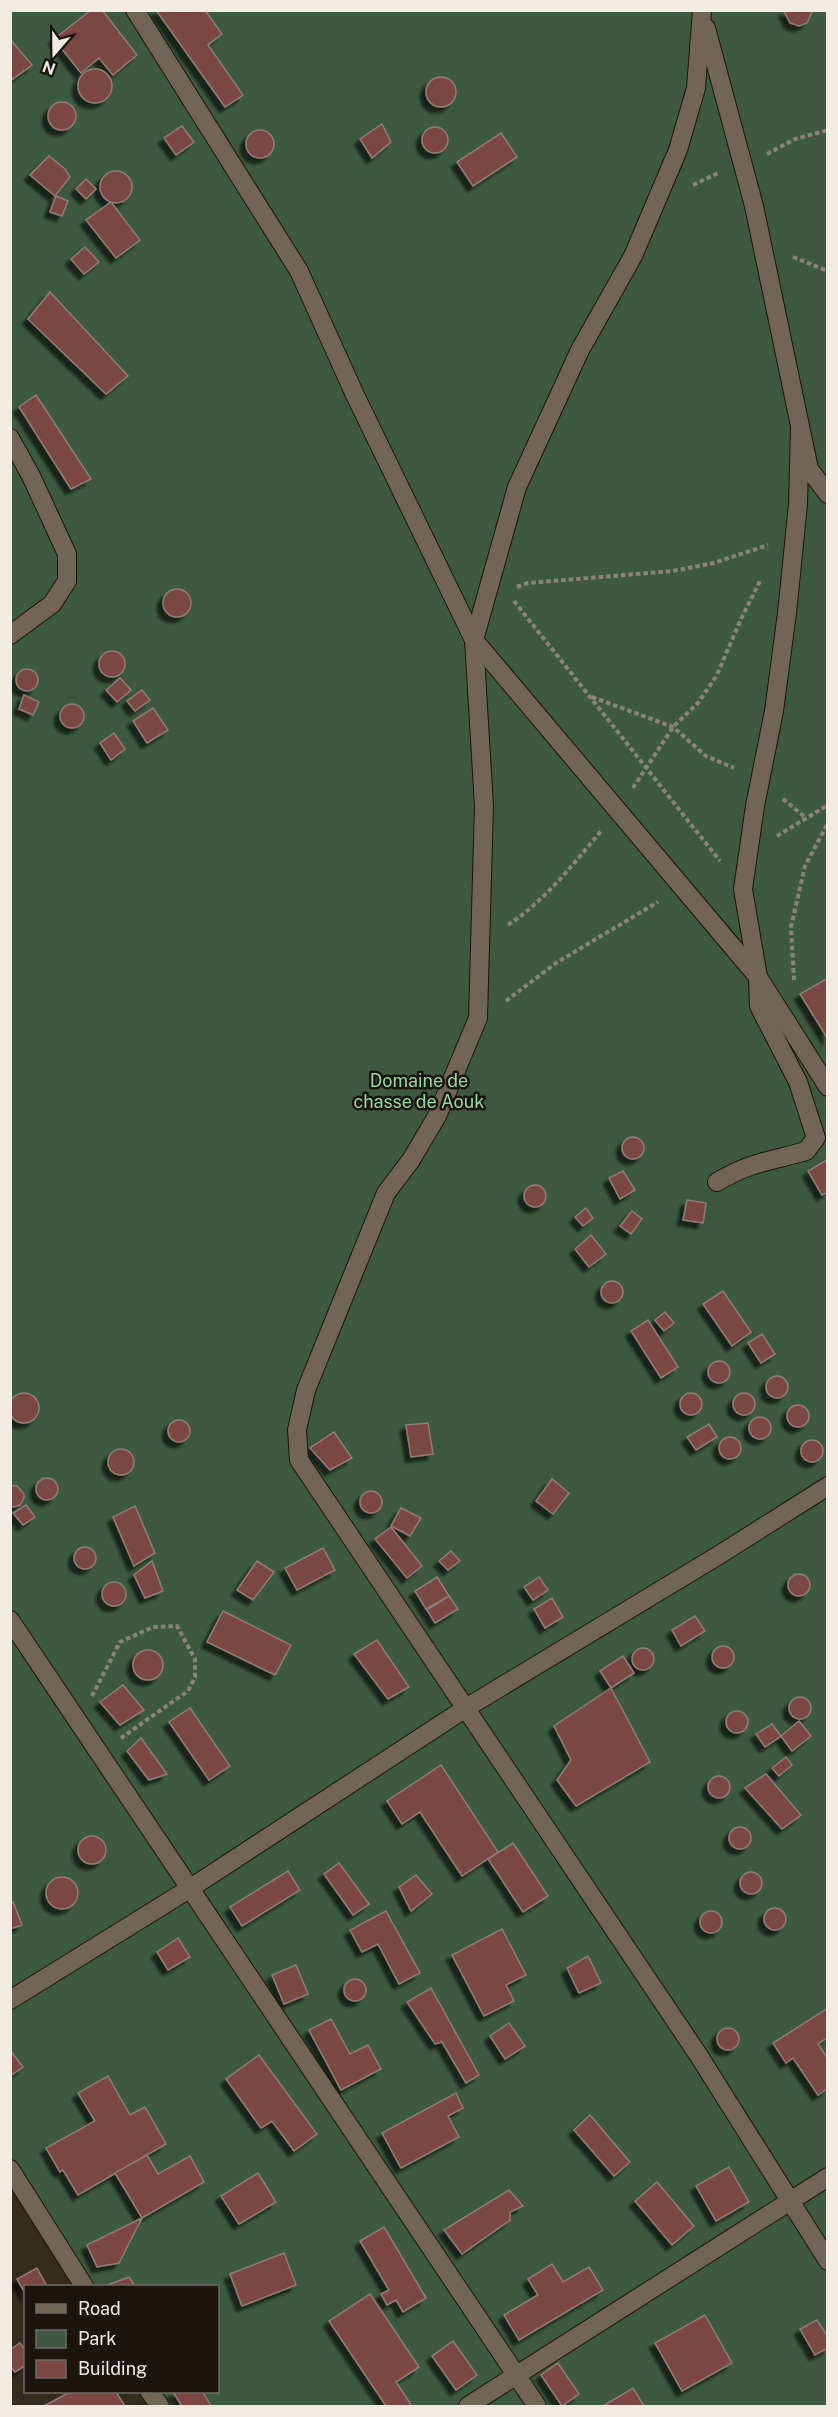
<svg xmlns="http://www.w3.org/2000/svg" width="838" height="2417" font-family="'Public Sans',sans-serif">
	<style>
		.green { fill: #3d5a40 }
		.building { fill: #7a4743; stroke: #917b78; stroke-width: 1.5; filter: url(#shadow) }
		.lines { fill: none; stroke-linecap: round; stroke-linejoin: round }
		.minor-casing { stroke: #1d1407; stroke-width: 20 }
		.path { stroke: #8d8478; stroke-width: 4; stroke-dasharray: 4.5 3; stroke-linecap: butt }
		.minor { stroke: #716555; stroke-width: 18 }
		.labels { text-anchor: middle; dominant-baseline: central; stroke-width: 5; stroke-linejoin: round; paint-order: stroke }
		.park-label { font-size: 18px; fill: #97d69e; stroke: #1a150f }
	</style>
	<defs>
		<filter id="shadow"><feDropShadow dx="-5.5" dy="5.5" stdDeviation="1.5" flood-color="#0009"/></filter>
	</defs>
	<rect width="100%" height="100%" fill="#362c1e"/>
	<!-- green -->
	<path class="green" d="M 11,11 L 827,11 L 827,2406 L 159,2406 L 149,2392 L 218,2392 L 218,2286 L 83,2286 L 11,2171 Z"/>
	<!-- building -->
	<g class="building">
		<path d="M 91,10 L 102,10 L 137,55 L 113,75 L 99,58 L 81,73 L 54,39 Z"/>
		<path d="M 156,10 L 205,10 L 222,34 L 208,45 L 243,95 L 225,107 Z"/>
		<path d="M 813,10 L 807,23 L 799,26 L 790,23 L 784,11 Z"/>
		<path d="M 10,39 L 32,65 L 10,81 Z"/>
		<circle cx="95" cy="86" r="17"/>
		<circle cx="441" cy="92" r="15"/>
		<circle cx="62" cy="116" r="14"/>
		<path d="M 382,124 L 391,142 L 372,158 L 360,139 Z"/>
		<path d="M 182,126 L 194,142 L 176,155 L 164,138 Z"/>
		<circle cx="435" cy="140" r="13"/>
		<circle cx="260" cy="144" r="14"/>
		<path d="M 501,133 L 517,157 L 473,186 L 457,162 Z"/>
		<path d="M 49,156 L 65,169 L 70,177 L 55,196 L 30,175 Z"/>
		<circle cx="116" cy="187" r="16"/>
		<path d="M 86,179 L 96,189 L 86,199 L 76,189 Z"/>
		<path d="M 56,196 L 68,201 L 62,216 L 50,212 Z"/>
		<path d="M 111,202 L 140,240 L 116,258 L 86,220 Z"/>
		<path d="M 85,247 L 99,262 L 84,274 L 71,259 Z"/>
		<path d="M 50,292 L 128,376 L 106,394 L 28,319 Z"/>
		<path d="M 36,395 L 91,479 L 71,489 L 19,407 Z"/>
		<circle cx="177" cy="603" r="14"/>
		<circle cx="112" cy="664" r="13"/>
		<circle cx="27" cy="680" r="11"/>
		<path d="M 120,678 L 131,690 L 117,702 L 106,690 Z"/>
		<path d="M 142,690 L 150,700 L 135,711 L 127,701 Z"/>
		<path d="M 24,695 L 39,702 L 33,715 L 19,709 Z"/>
		<circle cx="72" cy="716" r="12"/>
		<path d="M 153,708 L 168,730 L 147,743 L 133,721 Z"/>
		<path d="M 114,733 L 125,749 L 111,760 L 100,743 Z"/>
		<path d="M 828,978 L 828,1039 L 800,994 Z"/>
		<circle cx="633" cy="1148" r="11"/>
		<path d="M 827,1160 L 828,1192 L 822,1195 L 808,1171 Z"/>
		<path d="M 623,1171 L 635,1190 L 620,1199 L 609,1178 Z"/>
		<circle cx="535" cy="1196" r="11"/>
		<path d="M 687,1200 L 706,1203 L 703,1223 L 683,1220 Z"/>
		<path d="M 586,1208 L 593,1218 L 583,1226 L 575,1217 Z"/>
		<path d="M 632,1211 L 642,1219 L 631,1234 L 620,1226 Z"/>
		<path d="M 591,1235 L 606,1254 L 589,1267 L 575,1249 Z"/>
		<circle cx="612" cy="1292" r="11"/>
		<path d="M 723,1291 L 751,1332 L 732,1346 L 703,1304 Z"/>
		<path d="M 665,1312 L 674,1323 L 664,1331 L 655,1320 Z"/>
		<path d="M 648,1320 L 678,1367 L 661,1378 L 631,1331 Z"/>
		<path d="M 762,1334 L 775,1354 L 761,1363 L 748,1343 Z"/>
		<circle cx="719" cy="1372" r="11"/>
		<circle cx="777" cy="1387" r="11"/>
		<circle cx="24" cy="1408" r="15"/>
		<circle cx="744" cy="1404" r="11"/>
		<circle cx="691" cy="1404" r="11"/>
		<circle cx="798" cy="1416" r="11"/>
		<circle cx="760" cy="1428" r="11"/>
		<circle cx="179" cy="1431" r="11"/>
		<path d="M 428,1423 L 433,1454 L 411,1457 L 406,1425 Z"/>
		<path d="M 709,1424 L 717,1437 L 696,1450 L 687,1437 Z"/>
		<path d="M 334,1432 L 352,1458 L 330,1470 L 310,1448 Z"/>
		<circle cx="730" cy="1448" r="11"/>
		<circle cx="812" cy="1451" r="11"/>
		<circle cx="121" cy="1462" r="13"/>
		<circle cx="47" cy="1489" r="11"/>
		<path d="M 552,1479 L 569,1493 L 553,1514 L 536,1501 Z"/>
		<path d="M 10,1485 L 17,1486 L 24,1494 L 24,1498 L 20,1505 L 13,1507 L 10,1507 Z"/>
		<circle cx="371" cy="1502" r="11"/>
		<path d="M 26,1505 L 35,1517 L 23,1525 L 13,1513 Z"/>
		<path d="M 135,1506 L 155,1553 L 134,1566 L 113,1517 Z"/>
		<path d="M 401,1508 L 421,1518 L 410,1536 L 391,1526 Z"/>
		<path d="M 391,1527 L 422,1566 L 407,1578 L 375,1539 Z"/>
		<circle cx="85" cy="1558" r="11"/>
		<path d="M 323,1548 L 335,1570 L 297,1590 L 285,1568 Z"/>
		<path d="M 451,1551 L 460,1561 L 448,1570 L 439,1561 Z"/>
		<path d="M 152,1561 L 163,1591 L 145,1598 L 134,1575 Z"/>
		<path d="M 257,1561 L 274,1572 L 253,1600 L 237,1590 Z"/>
		<circle cx="799" cy="1585" r="11"/>
		<path d="M 437,1577 L 449,1596 L 426,1609 L 415,1591 Z"/>
		<path d="M 539,1577 L 548,1590 L 533,1600 L 524,1587 Z"/>
		<circle cx="114" cy="1594" r="12"/>
		<path d="M 449,1596 L 458,1609 L 435,1623 L 427,1610 Z"/>
		<path d="M 552,1598 L 563,1617 L 545,1628 L 534,1609 Z"/>
		<path d="M 223,1611 L 291,1645 L 275,1675 L 207,1642 Z"/>
		<path d="M 695,1616 L 705,1631 L 681,1646 L 672,1630 Z"/>
		<path d="M 377,1640 L 409,1687 L 388,1699 L 354,1654 Z"/>
		<circle cx="723" cy="1657" r="11"/>
		<circle cx="643" cy="1659" r="11"/>
		<circle cx="148" cy="1665" r="15"/>
		<path d="M 623,1656 L 634,1673 L 611,1688 L 600,1671 Z"/>
		<path d="M 123,1685 L 144,1710 L 120,1725 L 100,1702 Z"/>
		<path d="M 611,1688 L 650,1762 L 576,1806 L 557,1780 L 571,1760 L 554,1726 Z"/>
		<circle cx="800" cy="1708" r="11"/>
		<path d="M 190,1708 L 230,1766 L 209,1780 L 169,1722 Z"/>
		<circle cx="737" cy="1722" r="11"/>
		<path d="M 799,1721 L 811,1736 L 792,1751 L 781,1736 Z"/>
		<path d="M 772,1724 L 781,1736 L 765,1747 L 756,1734 Z"/>
		<path d="M 141,1738 L 167,1774 L 149,1780 L 127,1751 Z"/>
		<path d="M 786,1757 L 792,1765 L 779,1776 L 772,1768 Z"/>
		<path d="M 441,1765 L 498,1852 L 462,1876 L 420,1812 L 402,1824 L 387,1801 Z"/>
		<path d="M 766,1774 L 801,1815 L 782,1829 L 745,1788 Z"/>
		<circle cx="719" cy="1787" r="11"/>
		<circle cx="740" cy="1838" r="11"/>
		<circle cx="92" cy="1850" r="14"/>
		<path d="M 513,1843 L 548,1896 L 523,1912 L 488,1859 Z"/>
		<path d="M 339,1863 L 369,1904 L 353,1915 L 324,1874 Z"/>
		<path d="M 288,1871 L 300,1890 L 242,1926 L 230,1907 Z"/>
		<circle cx="751" cy="1883" r="11"/>
		<path d="M 416,1875 L 432,1894 L 411,1911 L 399,1887 Z"/>
		<circle cx="62" cy="1893" r="16"/>
		<path d="M 13,1902 L 22,1925 L 10,1929 L 10,1903 Z"/>
		<circle cx="775" cy="1919" r="11"/>
		<circle cx="711" cy="1922" r="11"/>
		<path d="M 386,1911 L 420,1973 L 399,1984 L 378,1944 L 362,1952 L 350,1930 Z"/>
		<path d="M 502,1929 L 526,1975 L 506,1985 L 514,2001 L 484,2016 L 452,1955 Z"/>
		<path d="M 178,1938 L 190,1957 L 168,1970 L 157,1952 Z"/>
		<path d="M 588,1956 L 601,1983 L 579,1993 L 567,1968 Z"/>
		<path d="M 296,1965 L 308,1994 L 284,2004 L 272,1975 Z"/>
		<circle cx="355" cy="1990" r="11"/>
		<path d="M 431,1988 L 479,2075 L 466,2083 L 442,2042 L 435,2044 L 407,2002 Z"/>
		<path d="M 828,2008 L 828,2037 L 818,2044 L 828,2059 L 828,2088 L 818,2095 L 793,2058 L 786,2063 L 773,2043 Z"/>
		<path d="M 331,2019 L 350,2054 L 368,2045 L 381,2069 L 341,2090 L 309,2030 Z"/>
		<path d="M 509,2023 L 525,2046 L 505,2059 L 490,2036 Z"/>
		<circle cx="728" cy="2039" r="11"/>
		<path d="M 10,2050 L 23,2067 L 10,2076 Z"/>
		<path d="M 259,2055 L 317,2134 L 294,2151 L 272,2121 L 261,2128 L 226,2079 Z"/>
		<path d="M 108,2076 L 130,2115 L 145,2107 L 166,2144 L 78,2195 L 63,2170 L 60,2172 L 46,2148 L 95,2121 L 78,2093 Z"/>
		<path d="M 456,2093 L 463,2108 L 448,2116 L 459,2137 L 401,2168 L 382,2133 Z"/>
		<path d="M 590,2115 L 630,2162 L 614,2176 L 574,2130 Z"/>
		<path d="M 147,2155 L 158,2174 L 190,2156 L 204,2182 L 142,2218 L 115,2173 Z"/>
		<path d="M 729,2167 L 749,2202 L 716,2221 L 696,2186 Z"/>
		<path d="M 258,2173 L 276,2202 L 239,2224 L 221,2196 Z"/>
		<path d="M 657,2182 L 694,2226 L 672,2245 L 635,2201 Z"/>
		<path d="M 509,2190 L 523,2206 L 510,2212 L 510,2220 L 462,2254 L 444,2230 Z"/>
		<path d="M 142,2218 L 119,2263 L 97,2267 L 87,2245 Z"/>
		<path d="M 384,2227 L 426,2298 L 403,2312 L 396,2300 L 387,2305 L 381,2294 L 389,2290 L 360,2241 Z"/>
		<path d="M 284,2253 L 296,2285 L 242,2306 L 230,2274 Z"/>
		<path d="M 552,2264 L 563,2282 L 589,2267 L 603,2290 L 519,2340 L 504,2315 L 538,2295 L 528,2279 Z"/>
		<path d="M 37,2268 L 47,2286 L 26,2286 L 26,2295 L 17,2279 Z"/>
		<path d="M 129,2277 L 135,2286 L 111,2286 L 110,2284 Z"/>
		<path d="M 370,2294 L 419,2367 L 396,2382 L 412,2406 L 386,2406 L 329,2321 Z"/>
		<path d="M 705,2315 L 732,2363 L 682,2391 L 655,2343 Z"/>
		<path d="M 817,2320 L 828,2337 L 828,2348 L 815,2355 L 800,2329 Z"/>
		<path d="M 453,2341 L 477,2375 L 456,2390 L 432,2356 Z"/>
		<path d="M 20,2343 L 26,2351 L 26,2365 L 15,2372 L 10,2366 L 10,2350 Z"/>
		<path d="M 558,2363 L 579,2394 L 562,2406 L 541,2375 Z"/>
		<path d="M 633,2388 L 644,2406 L 603,2406 Z"/>
		<path d="M 70,2392 L 116,2392 L 125,2406 L 44,2406 Z"/>
		<path d="M 173,2392 L 203,2392 L 211,2406 L 182,2406 Z"/>
	</g>
	<g class="lines">
		<!-- minor casing -->
		<g class="minor-casing">
			<g id="minor">
				<path d="M 135,10 L 299,271 L 355,395 L 474,640 L 758,977 L 828,1087"/>
				<path d="M 702,10 L 696,88 L 678,150 L 633,256 L 580,350 L 517,487 L 474,640 L 484,806 L 478,1018 L 437,1116 L 411,1160 L 386,1193 L 306,1390 L 297,1430 L 299,1460 L 699,2056 L 828,2261"/>
				<path d="M 706,28 L 754,206 L 809,469 L 828,494"/>
				<path d="M 10,438 L 31,476 L 67,554 L 67,581 L 52,604 L 10,635"/>
				<path d="M 717,1182 C 750,1162 771,1161 806,1151 L 816,1138 L 798,1082 L 759,1006 L 758,977 L 743,889 L 755,806 L 774,711 L 787,613 L 798,504 L 800,429"/>
				<path d="M 10,1620 L 537,2406"/>
				<path d="M 10,2000 L 189,1889 L 466,1708 L 719,1555 L 828,1486"/>
				<path d="M 10,2169 L 84,2286"/>
				<path d="M 150,2392 L 160,2406"/>
				<path d="M 468,2406 L 828,2177"/>
			</g>
		</g>
		<!-- path -->
		<g class="path">
			<path d="M 767,154 L 795,139 L 828,130"/>
			<path d="M 693,185 L 718,173"/>
			<path d="M 793,257 L 828,271"/>
			<path d="M 517,587 L 528,583 L 673,571 L 714,563 L 768,545"/>
			<path d="M 514,601 L 720,861"/>
			<path d="M 592,697 L 673,727 L 706,756 L 734,768"/>
			<path d="M 633,788 L 673,727 L 698,703 L 717,675 L 740,621 L 761,579"/>
			<path d="M 783,799 L 806,818"/>
			<path d="M 777,836 L 828,805"/>
			<path d="M 508,925 C 546,900 573,864 602,830"/>
			<path d="M 794,980 L 791,927 L 805,866 L 828,823"/>
			<path d="M 506,1001 L 556,963 L 658,902"/>
			<path d="M 92,1696 L 120,1642 L 153,1627 L 177,1626 L 195,1659 L 195,1677 L 188,1691 L 121,1738"/>
		</g>
		<!-- minor -->
		<use href="#minor" class="minor"/>
	</g>
	<g class="labels">
		<!-- park labels -->
		<g class="park-label">
			<text x="419" y="1080">Domaine de<tspan x="419" dy="21">chasse de Aouk</tspan></text>
		</g>
	</g>
	<!-- border -->
	<rect width="838" height="2417" fill="none" stroke="#f2ebe2" stroke-width="24"/>
	<!-- legend -->
	<rect x="24" y="2285" width="195" height="108" fill="#1a150f" stroke="#706b63" stroke-width="1.5"/>
	<rect x="36" y="2304" width="30" height="9" fill="#716555" stroke="#706b63" stroke-width="1.5"/>
	<text x="78" y="2315" font-size="18" fill="#f2ebe2">Road</text>
	<rect x="36" y="2330" width="30" height="18" fill="#3d5a40" stroke="#706b63" stroke-width="1.5"/>
	<text x="78" y="2345" font-size="18" fill="#f2ebe2">Park</text>
	<rect x="36" y="2360" width="30" height="18" fill="#7a4743" stroke="#706b63" stroke-width="1.5"/>
	<text x="78" y="2375" font-size="18" fill="#f2ebe2">Building</text>
	<!-- north arrow -->
	<g transform="translate(54 54) rotate(200)" stroke="#1a150f" stroke-width="4.5" paint-order="stroke">
	<path d="M0-4.5L10 22L0 15L-10 22Z" fill="#f2ebe2"/>
	<text y="-9" font-size="16" font-weight="bold" text-anchor="middle" fill="#f2ebe2">N</text>
	</g>
</svg>
